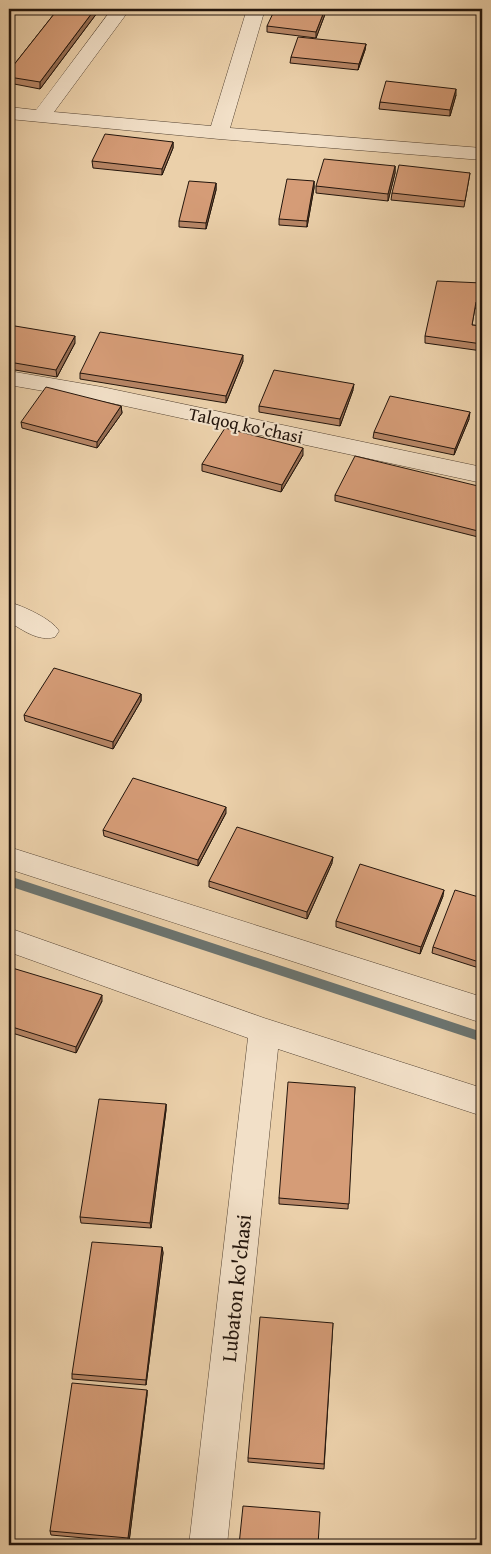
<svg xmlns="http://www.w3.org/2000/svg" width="491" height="1554" font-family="'Gentium Book Plus',serif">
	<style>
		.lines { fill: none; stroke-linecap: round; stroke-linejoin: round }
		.stream { fill: #6b7470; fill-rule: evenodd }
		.minor-casing { stroke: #554434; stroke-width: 1 }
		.minor { fill: #f2e0c8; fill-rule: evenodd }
		.wall { fill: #b78666; stroke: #23150c }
		.shaded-wall { fill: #956d53; stroke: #23150c }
		.building { fill: #d59c77; stroke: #23150c }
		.labels { text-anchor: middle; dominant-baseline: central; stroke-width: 4; stroke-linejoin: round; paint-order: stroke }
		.street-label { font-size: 18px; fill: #23150c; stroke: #f2e0c8 }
		.near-street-label { font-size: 21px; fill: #23150c; stroke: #f2e0c8 }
	</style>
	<rect width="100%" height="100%" fill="#ebd0aa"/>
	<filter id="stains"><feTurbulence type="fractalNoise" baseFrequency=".004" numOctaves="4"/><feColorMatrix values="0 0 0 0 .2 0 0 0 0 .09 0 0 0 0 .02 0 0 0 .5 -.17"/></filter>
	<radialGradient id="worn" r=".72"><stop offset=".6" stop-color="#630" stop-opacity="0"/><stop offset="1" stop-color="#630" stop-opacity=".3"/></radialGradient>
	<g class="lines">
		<!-- stream -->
		<path class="stream" d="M 9,876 L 482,1032 L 482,1042 L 9,886 Z"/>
		<!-- minor casing -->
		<g class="minor-casing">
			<g id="minor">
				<path d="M 112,9 L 130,9 L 54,112 L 211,126 L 247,9 L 265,9 L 230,128 L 482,148 L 482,160 L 219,139 L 9,119 L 9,107 L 36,110 Z"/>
				<path d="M 9,371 L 102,387 L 482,467 L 482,483 L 102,401 L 9,385 Z"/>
				<path d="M 9,602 C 23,606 52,619 59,631 L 55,637 C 38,642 23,630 9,622 Z"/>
				<path d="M 9,847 L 482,997 L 482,1023 L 9,869 Z"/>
				<path d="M 9,928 L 264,1018 L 482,1088 L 482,1116 L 278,1049 L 227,1545 L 189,1545 L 248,1038 L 9,952 Z"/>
			</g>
		</g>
		<!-- minor -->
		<use href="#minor" class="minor"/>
	</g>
	<!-- wall -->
	<g class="wall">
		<path d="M 58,9 L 100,9 L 40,89 L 9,83 L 9,71 Z"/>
		<path d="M 327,9 L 316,38 L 267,32 L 267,26 Z"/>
		<path d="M 366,44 L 365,50 L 358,70 L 290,63 L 291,57 Z"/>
		<path d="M 456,95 L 450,116 L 379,109 L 380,102 Z"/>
		<path d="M 173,142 L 173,148 L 162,175 L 93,168 L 92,161 Z"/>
		<path d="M 395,166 L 395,173 L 388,201 L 316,193 L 316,186 Z"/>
		<path d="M 470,173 L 464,207 L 391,200 L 392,193 Z"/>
		<path d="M 314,181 L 314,188 L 307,227 L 279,225 L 279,219 Z"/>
		<path d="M 216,183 L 216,190 L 206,229 L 179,227 L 179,221 Z"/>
		<path d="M 482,283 L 482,309 L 475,308 L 472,325 L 482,326 L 482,351 L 425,343 L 425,336 Z"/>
		<path d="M 9,325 L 75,343 L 57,377 L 9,369 Z"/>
		<path d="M 243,361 L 226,403 L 80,379 L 80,373 Z"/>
		<path d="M 353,390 L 340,426 L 259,412 L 259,406 Z"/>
		<path d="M 121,406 L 122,413 L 97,448 L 22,428 L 21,422 Z"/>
		<path d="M 469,419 L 454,455 L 373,438 L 374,432 Z"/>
		<path d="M 303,455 L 281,492 L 202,471 L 202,464 Z"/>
		<path d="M 482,487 L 482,538 L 335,501 L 335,495 Z"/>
		<path d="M 141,694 L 141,701 L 113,749 L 25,721 L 24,715 Z"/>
		<path d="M 226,813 L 198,866 L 104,836 L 103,830 Z"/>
		<path d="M 332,863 L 307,919 L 209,887 L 209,881 Z"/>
		<path d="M 443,896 L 420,954 L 336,927 L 336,921 Z"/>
		<path d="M 482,898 L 482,969 L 432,953 L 433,947 Z"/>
		<path d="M 9,967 L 102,1001 L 76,1053 L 9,1032 Z"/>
		<path d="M 355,1087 L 348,1209 L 279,1204 L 279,1198 Z"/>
		<path d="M 166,1104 L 166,1110 L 151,1228 L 81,1223 L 80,1217 Z"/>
		<path d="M 162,1247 L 163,1253 L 146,1385 L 72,1379 L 72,1374 Z"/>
		<path d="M 333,1323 L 324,1469 L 248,1462 L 248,1458 Z"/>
		<path d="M 147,1390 L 147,1395 L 129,1542 L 51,1535 L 50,1531 Z"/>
	</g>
	<!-- shaded-wall -->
	<g class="shaded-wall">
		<path d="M 95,9 L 100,9 L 40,89 L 40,82 Z"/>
		<path d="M 325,9 L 327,9 L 316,38 L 316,32 Z"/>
		<path d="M 366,44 L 365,50 L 358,70 L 359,64 Z"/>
		<path d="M 456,89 L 456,95 L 450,116 L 450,110 Z"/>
		<path d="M 173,142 L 173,148 L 162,175 L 162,169 Z"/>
		<path d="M 395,166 L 395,173 L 388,201 L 388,194 Z"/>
		<path d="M 314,181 L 314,188 L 307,227 L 307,221 Z"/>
		<path d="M 216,183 L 216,190 L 206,229 L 206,223 Z"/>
		<path d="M 75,336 L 75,343 L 57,377 L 56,370 Z"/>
		<path d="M 243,355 L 243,361 L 226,403 L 226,396 Z"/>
		<path d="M 354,384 L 353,390 L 340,426 L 340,419 Z"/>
		<path d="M 121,406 L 122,413 L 97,448 L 97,442 Z"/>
		<path d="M 470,412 L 469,419 L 454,455 L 455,449 Z"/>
		<path d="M 303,448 L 303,455 L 281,492 L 282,485 Z"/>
		<path d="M 141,694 L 141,701 L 113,749 L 113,742 Z"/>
		<path d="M 226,807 L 226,813 L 198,866 L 198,860 Z"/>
		<path d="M 333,857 L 332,863 L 307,919 L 307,912 Z"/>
		<path d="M 444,890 L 443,896 L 420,954 L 421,947 Z"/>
		<path d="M 102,995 L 102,1001 L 76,1053 L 76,1047 Z"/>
		<path d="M 166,1104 L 166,1110 L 151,1228 L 150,1223 Z"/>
		<path d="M 162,1247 L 163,1253 L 146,1385 L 146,1380 Z"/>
		<path d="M 147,1390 L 147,1395 L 129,1542 L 128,1538 Z"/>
	</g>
	<!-- building -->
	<g class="building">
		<path d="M 58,9 L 95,9 L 40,82 L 9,77 L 9,71 Z"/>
		<path d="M 275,9 L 325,9 L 316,32 L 267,26 Z"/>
		<path d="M 298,37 L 366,44 L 359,64 L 291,57 Z"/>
		<path d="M 386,81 L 456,89 L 450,110 L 380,102 Z"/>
		<path d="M 105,134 L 173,142 L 162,169 L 92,161 Z"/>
		<path d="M 324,159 L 395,166 L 388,194 L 316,186 Z"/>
		<path d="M 399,165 L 470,173 L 465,201 L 392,193 Z"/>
		<path d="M 287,179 L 314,181 L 307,221 L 279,219 Z"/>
		<path d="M 189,181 L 216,183 L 206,223 L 179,221 Z"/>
		<path d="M 437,281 L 482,283 L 482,303 L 476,302 L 472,325 L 482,326 L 482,344 L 425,336 Z"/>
		<path d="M 9,325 L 75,336 L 56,370 L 9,362 Z"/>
		<path d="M 100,332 L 243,355 L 226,396 L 80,373 Z"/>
		<path d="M 274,370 L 354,384 L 340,419 L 259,406 Z"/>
		<path d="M 46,387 L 121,406 L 97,442 L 21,422 Z"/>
		<path d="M 390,396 L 470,412 L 455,449 L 374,432 Z"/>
		<path d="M 225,428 L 303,448 L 282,485 L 202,464 Z"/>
		<path d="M 355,456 L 482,487 L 482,532 L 335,495 Z"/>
		<path d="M 54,668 L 141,694 L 113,742 L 24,715 Z"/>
		<path d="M 133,778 L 226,807 L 198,860 L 103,830 Z"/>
		<path d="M 237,827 L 333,857 L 307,912 L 209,881 Z"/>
		<path d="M 360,864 L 444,890 L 421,947 L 336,921 Z"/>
		<path d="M 455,890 L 482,898 L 482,963 L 433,947 Z"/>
		<path d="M 9,967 L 102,995 L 76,1047 L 9,1026 Z"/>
		<path d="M 288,1082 L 355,1087 L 349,1204 L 279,1198 Z"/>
		<path d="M 99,1099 L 166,1104 L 150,1223 L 80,1217 Z"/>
		<path d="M 92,1242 L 162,1247 L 146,1380 L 72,1374 Z"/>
		<path d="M 260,1317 L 333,1323 L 324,1464 L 248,1458 Z"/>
		<path d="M 72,1383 L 147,1390 L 128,1538 L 50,1531 Z"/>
		<path d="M 243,1506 L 320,1512 L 318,1545 L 239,1545 Z"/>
		<path d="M 42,1543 L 69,1545 L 42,1545 Z"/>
	</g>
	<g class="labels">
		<!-- street labels -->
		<g class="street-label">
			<text transform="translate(246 425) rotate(12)">Talqoq ko'chasi</text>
		</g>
		<!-- near-street labels -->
		<g class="near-street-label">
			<text transform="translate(236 1288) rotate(-84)">Lubaton ko'chasi</text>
		</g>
	</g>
	<!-- margin -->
	<rect width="491" height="1554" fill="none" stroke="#ebd0aa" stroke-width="30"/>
	<rect x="10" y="10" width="471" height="1534" fill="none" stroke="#23150c" stroke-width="2.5"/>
	<rect x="15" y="15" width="461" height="1524" fill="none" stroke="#23150c"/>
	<rect width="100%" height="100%" filter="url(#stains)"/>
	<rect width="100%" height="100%" fill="url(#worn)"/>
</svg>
